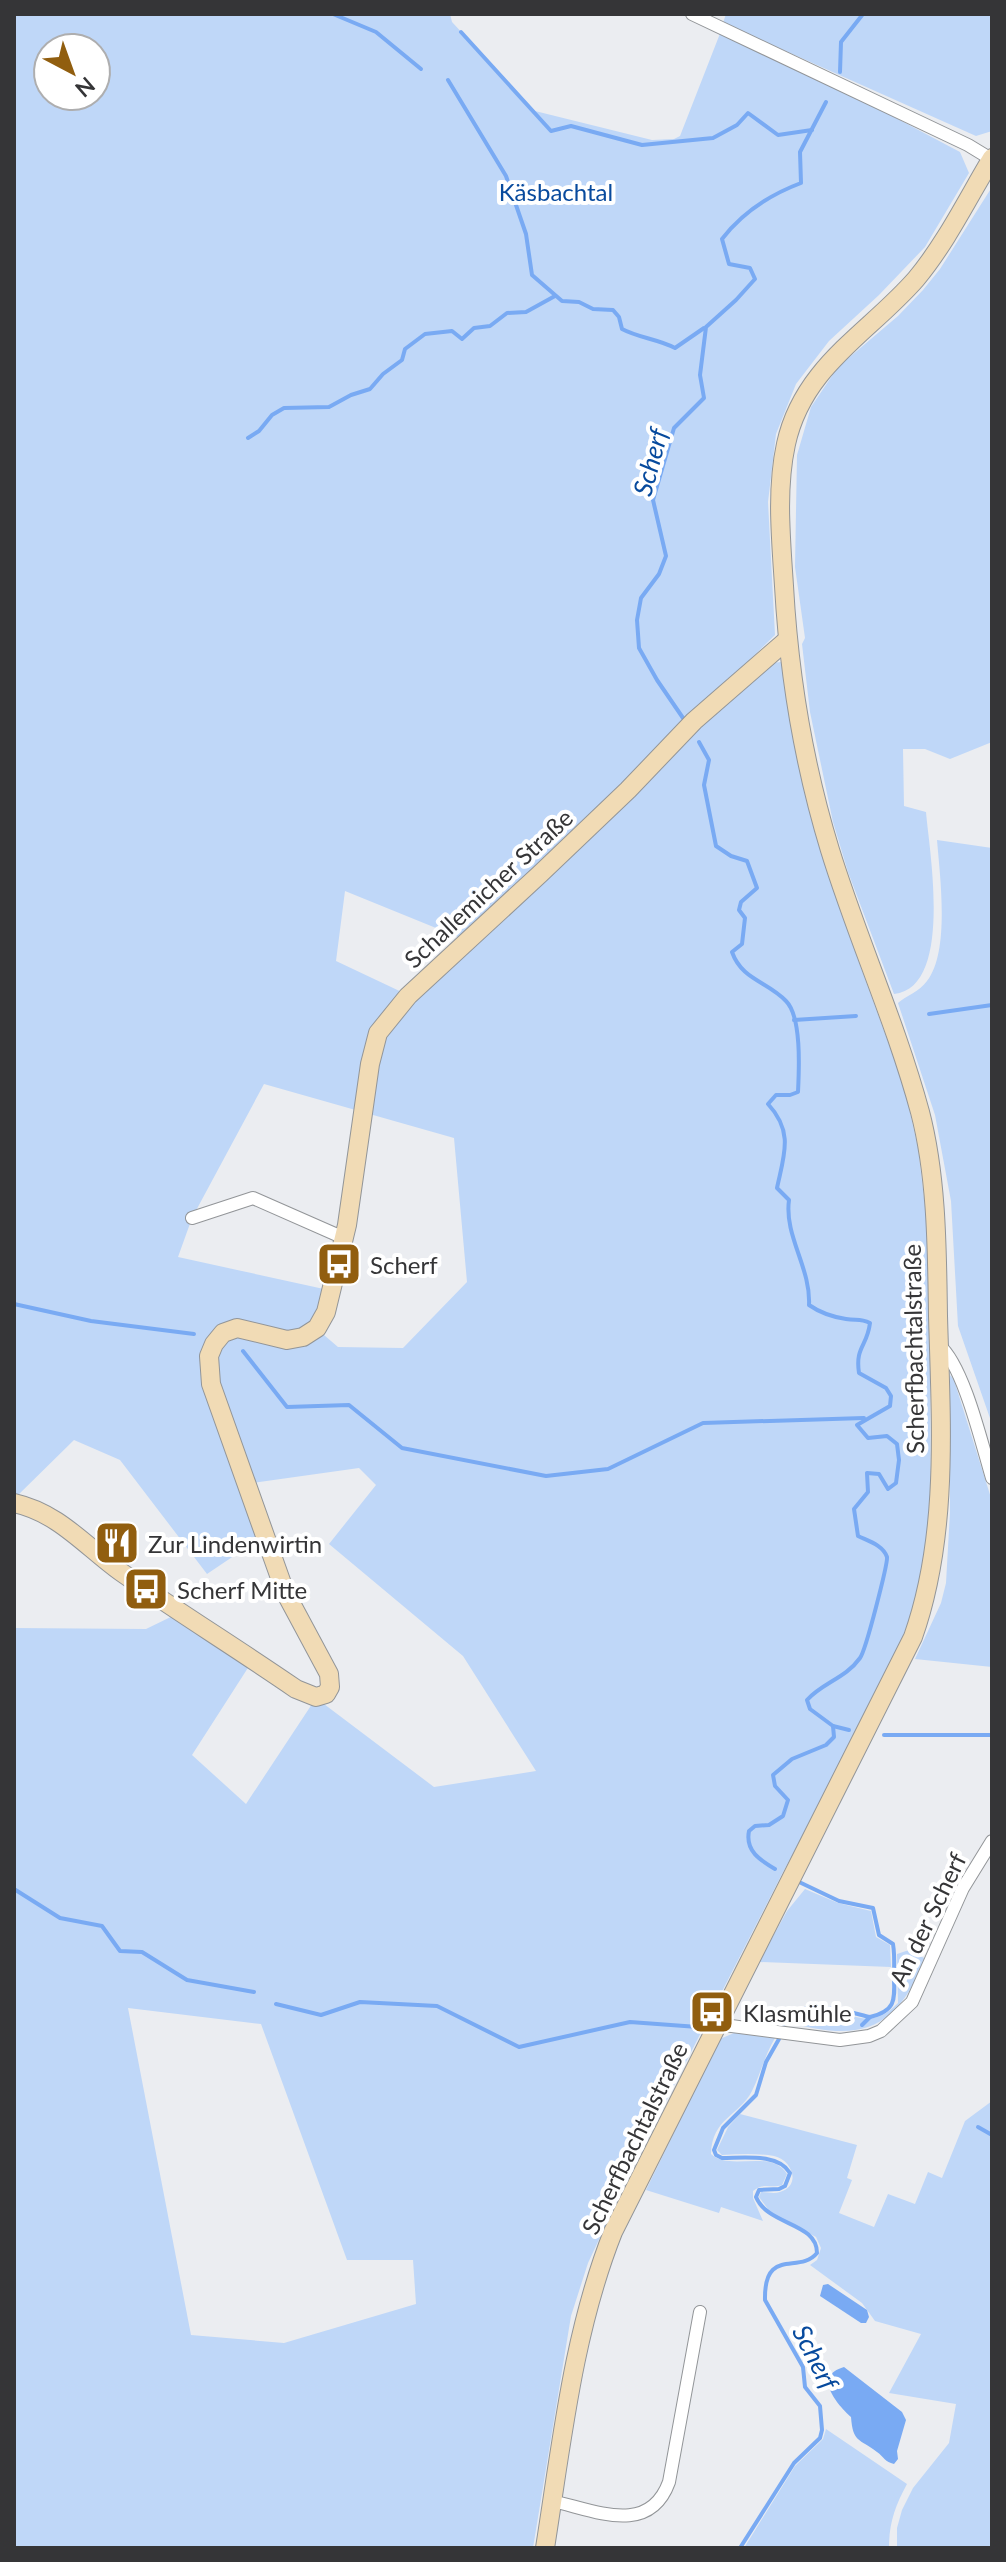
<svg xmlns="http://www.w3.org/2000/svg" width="1006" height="2562" font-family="Lato,sans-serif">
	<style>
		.green { fill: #bfd7f8; fill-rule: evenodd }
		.water { fill: #79aaf3 }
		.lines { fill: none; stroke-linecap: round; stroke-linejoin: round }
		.stream { stroke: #79aaf3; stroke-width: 4 }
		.street-casing { stroke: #929598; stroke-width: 14 }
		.secondary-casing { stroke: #929598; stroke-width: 20 }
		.street { stroke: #fff; stroke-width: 12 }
		.secondary { stroke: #f1dbb5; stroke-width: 18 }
		.labels { text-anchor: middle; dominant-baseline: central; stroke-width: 8; stroke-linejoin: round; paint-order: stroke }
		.park-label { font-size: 24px; fill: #084a9d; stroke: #fff }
		.street-label { font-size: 24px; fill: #353537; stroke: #fff }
		.poi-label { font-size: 24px; fill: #353537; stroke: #fff; text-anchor: start }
		.water-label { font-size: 26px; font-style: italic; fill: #074a9d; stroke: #fff }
	</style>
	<rect width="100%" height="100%" fill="#ebedf1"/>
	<!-- green -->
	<g class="green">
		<path d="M 14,14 L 450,14 L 452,22 L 535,111 L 652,140 L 674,139 L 680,136 L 721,31 L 826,81 L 960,152 L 969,173 L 925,247 L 879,295 L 829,341 L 796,384 L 776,434 L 768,502 L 775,635 L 661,746 L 772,663 L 781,662 L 813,820 L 840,910 L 904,1086 L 918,1148 L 927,1223 L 930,1349 L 931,1534 L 924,1579 L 888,1676 L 782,1874 L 640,2152 L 588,2263 L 571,2316 L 533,2548 L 14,2548 L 14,1628 L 146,1629 L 181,1612 L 253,1660 L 192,1755 L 246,1804 L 316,1698 L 434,1787 L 536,1771 L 463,1656 L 329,1544 L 376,1485 L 359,1468 L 245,1484 L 265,1535 L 207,1574 L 120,1460 L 74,1440 L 14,1499 ZM 48,48 L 96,48 L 96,96 L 48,96 ZM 345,891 L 468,941 L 408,995 L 336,961 ZM 264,1084 L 454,1138 L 467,1282 L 403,1348 L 338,1347 L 317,1329 L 333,1291 L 178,1257 L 192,1218 ZM 128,2008 L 261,2024 L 347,2260 L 413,2260 L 416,2304 L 284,2343 L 191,2335 Z"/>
		<path d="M 726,14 L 992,14 L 992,131 L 976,136 L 723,23 Z"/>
		<path d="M 992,187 L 992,742 L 950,759 L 925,749 L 903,749 L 904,806 L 926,812 C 929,849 954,988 894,994 L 848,872 L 833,822 L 810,712 L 802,644 L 805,638 L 795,567 L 797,455 L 811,407 L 838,367 L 898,316 L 923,290 L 940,269 Z"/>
		<path d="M 937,840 L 992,848 L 992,1424 L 958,1326 L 951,1201 L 935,1115 L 898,1003 C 907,995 919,992 927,981 C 950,951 940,877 937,840 Z"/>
		<path d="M 950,1375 L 954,1380 L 992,1501 L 992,1667 L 915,1659 L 941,1603 L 946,1583 L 950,1512 Z"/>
		<path d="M 805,1889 L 838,1903 L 871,1911 L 876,1937 L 890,1945 L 891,1967 L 759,1962 L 787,1911 Z"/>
		<path d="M 909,1950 L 926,1959 C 895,2030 862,2043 788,2022 C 798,2016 807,2010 819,2010 C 852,2009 868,2034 898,2003 L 897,1954 Z"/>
		<path d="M 734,2033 L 775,2038 C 764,2057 761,2073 752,2091 C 739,2116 712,2118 711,2154 C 730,2172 771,2148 787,2174 L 782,2185 C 771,2189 763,2182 753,2191 L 753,2198 L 763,2221 L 721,2207 L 719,2213 L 646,2190 L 720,2039 Z"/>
		<path d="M 992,2101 L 992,2548 L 897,2548 L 897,2528 L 902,2510 L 913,2488 L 949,2443 L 956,2404 L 889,2393 L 921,2334 L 875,2321 L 862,2303 L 810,2265 L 817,2260 L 821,2248 L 816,2237 L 771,2213 L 759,2197 L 761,2192 C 767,2192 774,2194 780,2192 C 802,2185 792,2160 774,2156 C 757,2153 739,2154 722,2155 L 717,2150 L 728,2127 L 740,2114 L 857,2145 L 847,2178 L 852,2180 L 839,2213 L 874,2227 L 888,2194 L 915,2204 L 928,2172 L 942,2178 L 965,2121 Z"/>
		<path d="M 826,2429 L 907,2484 C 895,2506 889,2523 889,2548 L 744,2548 L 795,2466 L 823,2439 Z"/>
	</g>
	<!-- water -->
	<g class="water">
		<path d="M 828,2284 L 867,2310 L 869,2317 L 866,2323 L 861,2323 L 820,2296 L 823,2285 Z"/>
		<path d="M 844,2367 L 902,2412 L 906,2420 L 897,2451 L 898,2459 L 894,2464 C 885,2462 884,2457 877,2452 C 859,2438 853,2443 851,2417 C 838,2405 812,2376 844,2367 Z"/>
	</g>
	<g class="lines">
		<!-- stream -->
		<g class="stream">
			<path d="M 333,14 L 376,32 L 421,69"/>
			<path d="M 461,32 L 551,131 L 571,126 L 642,145 L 713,138 L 737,125 L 748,113 L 778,135 L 812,130"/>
			<path d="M 840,72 L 841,42 L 863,14"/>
			<path d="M 448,80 L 506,176 L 526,234 L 532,275 L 562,301 L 579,302 L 593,309 L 613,310 L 619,317 L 622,329 C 639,338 658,339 675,348 L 704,328"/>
			<path d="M 248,438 L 259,431 L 272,415 L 284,408 L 329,407 L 351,395 L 370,389 L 383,374 L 402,360 L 405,349 L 425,334 L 452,331 L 462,339 L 474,328 L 490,326 L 507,313 L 526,312 L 555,296"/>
			<path d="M 683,718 L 657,680 L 639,648 L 637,620 L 641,598 L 659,574 L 666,556 L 653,500 L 674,428 L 704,398 L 700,375 L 706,327 L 736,300 L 755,279 L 750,268 L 729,264 L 722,239 C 743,212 769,195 801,183 L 800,152 L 826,102"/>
			<path d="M 699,742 L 709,760 L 704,785 L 716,846 L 731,856 L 747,861 L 757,888 L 741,902 L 739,910 L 745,918 L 742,944 L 732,952 C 742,980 767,981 786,1001 C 802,1017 799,1071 798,1092 L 790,1095 L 776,1095 L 768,1104 C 794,1132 784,1155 777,1188 L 789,1200 C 784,1236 811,1268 809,1305 C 819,1312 833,1317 846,1319 C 856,1321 860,1318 870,1323 C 867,1347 855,1347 859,1373 L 886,1388 L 891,1396 L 890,1406 L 857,1425 L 868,1438 L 887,1436 L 897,1444 L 899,1460 L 896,1483 L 888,1489 L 879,1474 L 867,1473 L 868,1492 L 854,1509 L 858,1536 C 868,1541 883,1545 887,1557 C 888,1563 866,1650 860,1658 C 846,1678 822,1683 807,1700 L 810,1709 L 833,1726 L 834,1737 L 826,1745 L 792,1759 L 773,1775 L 775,1786 L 788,1800 L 783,1816 L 769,1825 L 755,1826 L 749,1831 C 745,1851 760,1860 775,1869"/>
			<path d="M 929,1014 L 992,1005"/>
			<path d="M 794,1020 L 856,1016"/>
			<path d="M 14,1304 L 91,1321 L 194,1334"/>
			<path d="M 243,1351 L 287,1407 L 349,1405 L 402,1448 L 546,1476 L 608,1469 L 703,1423 L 864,1418"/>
			<path d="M 833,1726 L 849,1730"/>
			<path d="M 884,1735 L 992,1735"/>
			<path d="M 14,1889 L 60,1918 L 102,1926 L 120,1951 L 142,1952 L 187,1980 L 254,1992"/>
			<path d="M 276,2004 L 321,2015 L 360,2002 L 437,2006 L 519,2047 L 630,2022 L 698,2027"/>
			<path d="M 862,2025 L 870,2017"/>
			<path d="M 782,2026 C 798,1995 844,2011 870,2017 C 895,2011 895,2001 894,1978 C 894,1966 895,1956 893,1944 L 879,1935 L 873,1908 L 839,1901 L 797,1881"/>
			<path d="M 978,2127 L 992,2135"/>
			<path d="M 740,2548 L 794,2463 L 820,2438 L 822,2430 L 820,2406 L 805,2387 L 803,2367 L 765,2300 C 764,2246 799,2275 817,2253 C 817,2222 768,2226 756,2197 L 759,2190 L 779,2189 L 785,2186 L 790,2173 C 778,2153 744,2158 722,2158 L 716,2155 L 714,2150 L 723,2128 L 756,2095 L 766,2062 L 779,2039"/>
		</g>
		<!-- street casing -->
		<g class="street-casing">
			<g id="street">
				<path d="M 692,14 L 968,145 L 991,159"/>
				<path d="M 192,1218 L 253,1198 L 344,1238"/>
				<path d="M 939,1345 C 964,1366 982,1445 992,1478"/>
				<path d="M 716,2024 L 840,2040 L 869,2036 L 881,2031 L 912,2002 L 963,1888 L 992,1841"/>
				<path d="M 552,2501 C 594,2510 649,2537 669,2482 L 700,2312"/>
			</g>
		</g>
		<!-- secondary casing -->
		<g class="secondary-casing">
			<g id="secondary">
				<path d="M 14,1503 C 59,1513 85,1546 121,1572 C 178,1612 238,1649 296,1689 L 316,1697 L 326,1694 L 330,1687 L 329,1674 L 285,1592 L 211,1384 L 209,1356 L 214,1344 L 223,1333 L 237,1328 L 287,1340 L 303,1337 L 317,1328 L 326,1312 L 347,1225 L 370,1064 L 378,1033 L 408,996 L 540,874 L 628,790 L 694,721 L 787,640"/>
				<path d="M 545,2548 C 562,2441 573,2333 613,2232 L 913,1637 C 949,1535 941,1423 938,1316 C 937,1250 937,1177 920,1112 C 896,1023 857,938 830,850 C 804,765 789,675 784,586 C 781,539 776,490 786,444 C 803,366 869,333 916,279 C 946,243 968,198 992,158"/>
			</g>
		</g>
		<!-- street -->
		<use href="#street" class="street"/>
		<!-- secondary -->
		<use href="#secondary" class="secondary"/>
	</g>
	<!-- icons -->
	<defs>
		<g id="bus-square" transform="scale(2.3)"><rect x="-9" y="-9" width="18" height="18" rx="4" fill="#915e0f" stroke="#fff"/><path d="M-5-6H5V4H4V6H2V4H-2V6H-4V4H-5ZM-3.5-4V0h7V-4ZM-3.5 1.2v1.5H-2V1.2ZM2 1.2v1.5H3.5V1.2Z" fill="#fff"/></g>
		<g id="restaurant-square" transform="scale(2.3)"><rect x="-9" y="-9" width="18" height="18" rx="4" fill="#915e0f" stroke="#fff"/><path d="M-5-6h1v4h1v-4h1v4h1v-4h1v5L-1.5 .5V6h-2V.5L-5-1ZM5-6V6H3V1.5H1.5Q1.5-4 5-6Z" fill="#fff"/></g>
	</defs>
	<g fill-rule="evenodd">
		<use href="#bus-square" x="339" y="1264"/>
		<use href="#restaurant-square" x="117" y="1543"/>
		<use href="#bus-square" x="146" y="1589"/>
		<use href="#bus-square" x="712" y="2012"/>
	</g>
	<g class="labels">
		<!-- park labels -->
		<g class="park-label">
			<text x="556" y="191">Käsbachtal</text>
		</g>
		<!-- street labels -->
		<g class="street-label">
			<text transform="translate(488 888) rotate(-43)">Schallemicher Straße</text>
			<text transform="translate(913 1349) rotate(-91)">Scherfbachtalstraße</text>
			<text transform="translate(927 1919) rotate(-64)">An der Scherf</text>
			<text transform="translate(634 2138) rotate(-64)">Scherfbachtalstraße</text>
		</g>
		<!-- poi labels -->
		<g class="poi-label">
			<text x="370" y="1264">Scherf</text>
			<text x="148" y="1543">Zur Lindenwirtin</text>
			<text x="177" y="1589">Scherf Mitte</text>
			<text x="743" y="2012">Klasmühle</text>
		</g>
		<!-- water labels -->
		<g class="water-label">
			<text transform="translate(650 462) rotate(-75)">Scherf</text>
			<text transform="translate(816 2357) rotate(63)">Scherf</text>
		</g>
	</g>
	<!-- border -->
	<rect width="1006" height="2562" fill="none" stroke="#353537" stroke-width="32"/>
	<!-- north arrow -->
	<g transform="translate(72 72) rotate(139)"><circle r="38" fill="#ffffff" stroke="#aeaeaf" stroke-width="2"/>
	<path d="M0-6L14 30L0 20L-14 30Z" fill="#915e0f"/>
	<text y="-12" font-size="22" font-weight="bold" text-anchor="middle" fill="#353537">N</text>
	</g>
</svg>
